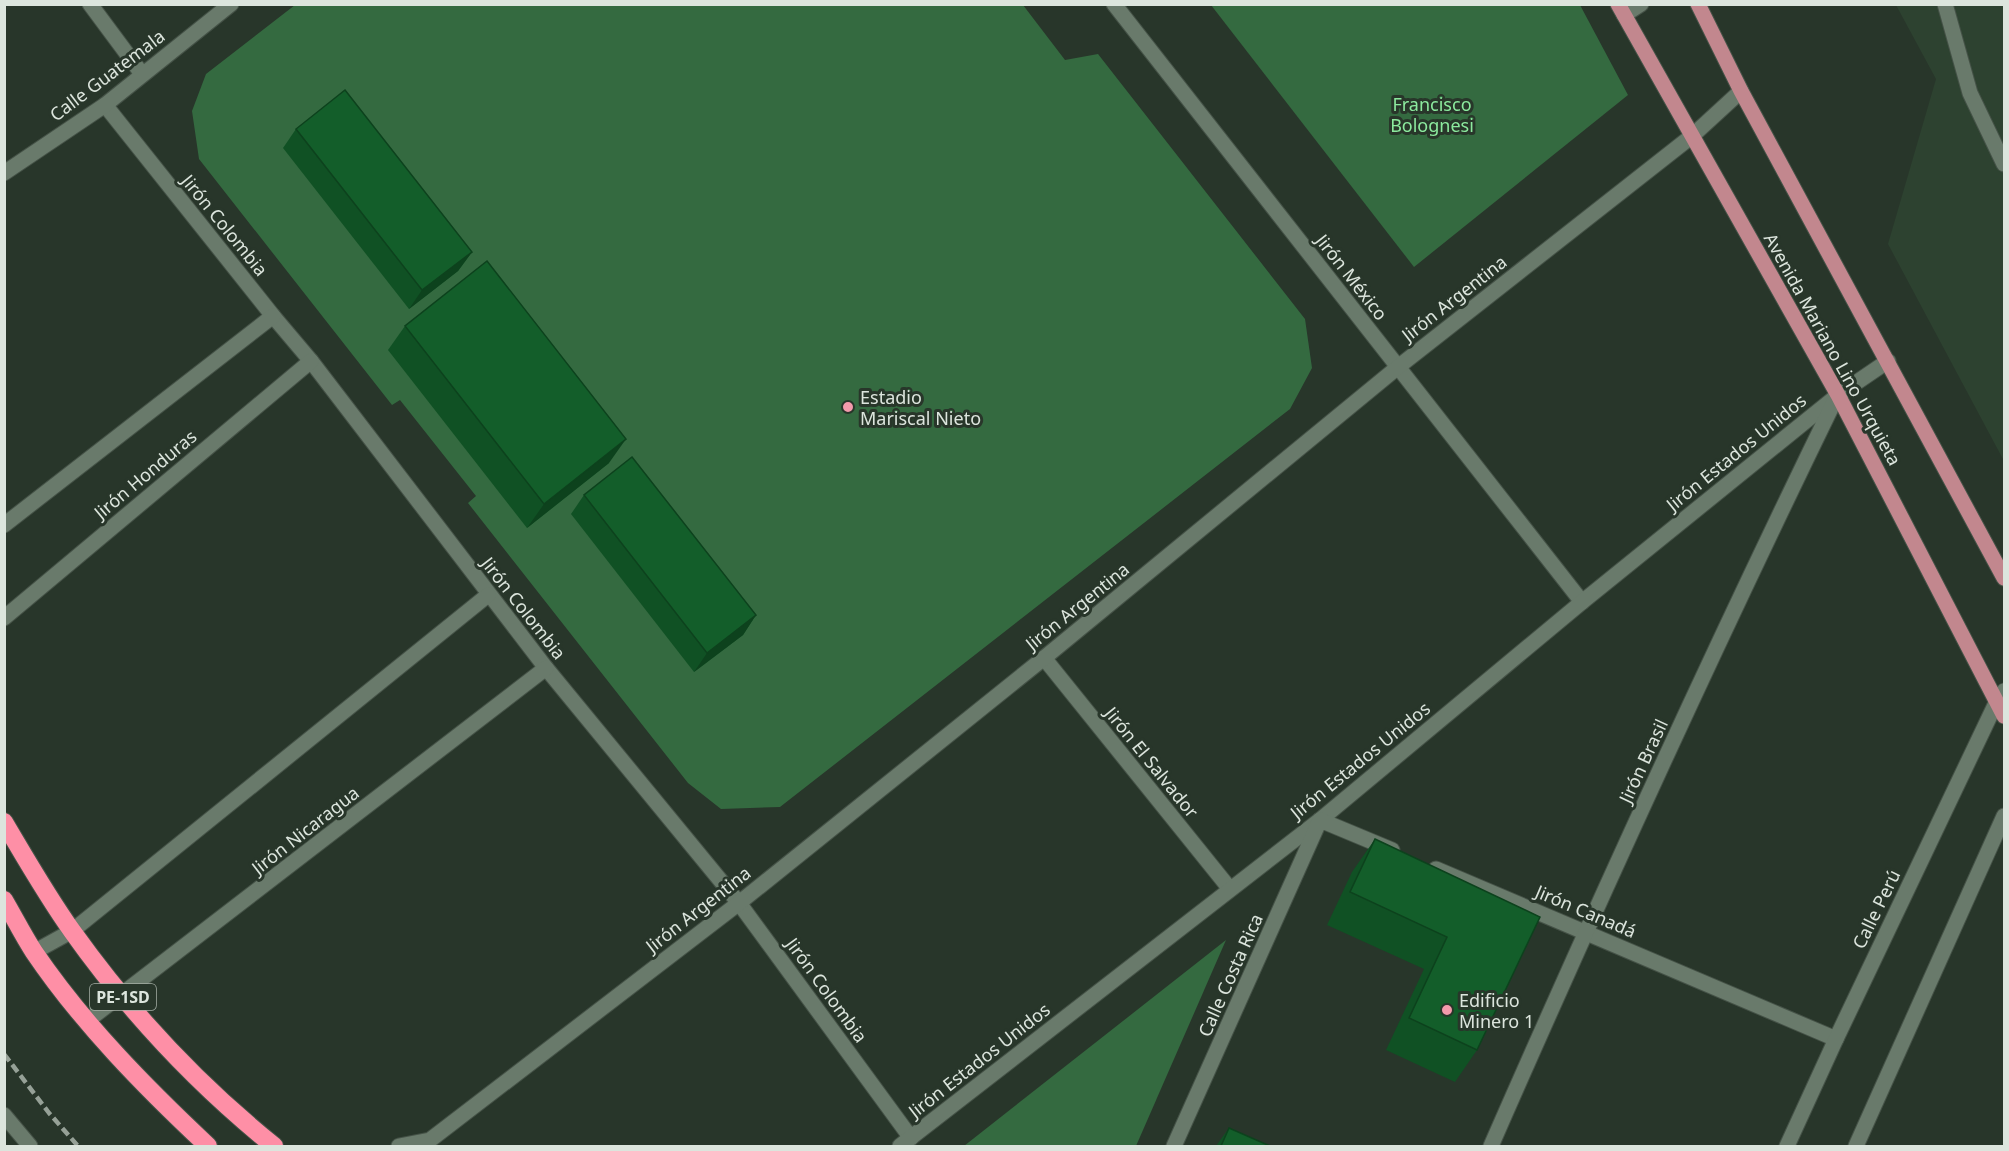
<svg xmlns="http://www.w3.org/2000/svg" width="2009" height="1151" font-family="'Noto Sans',sans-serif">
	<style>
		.built { fill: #2d4230 }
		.green { fill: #346a40 }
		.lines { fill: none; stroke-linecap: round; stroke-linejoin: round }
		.minor-casing { stroke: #455247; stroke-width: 17 }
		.major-casing { stroke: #455247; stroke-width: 17 }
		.highway-casing { stroke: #455247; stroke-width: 20 }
		.minor { stroke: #697a6b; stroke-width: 15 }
		.major { stroke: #c2878e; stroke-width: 15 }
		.highway { stroke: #fe8fa6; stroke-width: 18 }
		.rail { stroke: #96a197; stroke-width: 4.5; stroke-dasharray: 9 4.5; stroke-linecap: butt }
		.wall { fill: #105124 }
		.shaded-wall { fill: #0d421d }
		.building { fill: #135e2a; stroke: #0d421d; stroke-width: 1.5 }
		.poi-dot { fill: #f39aab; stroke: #28362a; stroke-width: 2 }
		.labels { text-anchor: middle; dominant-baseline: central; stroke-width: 6; stroke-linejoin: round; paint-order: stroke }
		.shield { fill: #28362a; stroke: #a6b0a7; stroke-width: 1.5 }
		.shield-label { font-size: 16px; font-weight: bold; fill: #dce5dd }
		.street-label { font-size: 18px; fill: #dce5dd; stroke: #28362a }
		.park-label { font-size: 18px; fill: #8cea9e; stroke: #28362a }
		.poi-label { font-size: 18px; fill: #dce5dd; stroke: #28362a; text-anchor: start }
	</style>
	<rect width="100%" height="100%" fill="#28362a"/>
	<!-- built -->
	<path class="built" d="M 1896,5 L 2004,5 L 2004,461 L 1888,244 L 1936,79 Z"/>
	<!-- green -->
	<g class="green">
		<path d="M 295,5 L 1023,5 L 1065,60 L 1098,54 L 1305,319 L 1312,368 L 1290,409 L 780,807 L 721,809 L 688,783 L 468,503 L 476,496 L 400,400 L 392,405 L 199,159 L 192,111 L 206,74 Z"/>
		<path d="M 1211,5 L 1580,5 L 1628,95 L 1414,267 Z"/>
		<path d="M 1226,940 L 1136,1146 L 964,1146 Z"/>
	</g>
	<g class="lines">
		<!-- minor casing -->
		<g class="minor-casing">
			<g id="minor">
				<path d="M 90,4 L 142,74"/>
				<path d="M 1114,4 L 1582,602"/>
				<path d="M 1945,4 L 1970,93 L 2004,164"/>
				<path d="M 1624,15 L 1641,4"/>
				<path d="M 105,105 L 273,316 L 311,361 L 546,668 L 739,903 L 911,1138"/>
				<path d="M 4,173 L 105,105 L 231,4"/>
				<path d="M 4,525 L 273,316"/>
				<path d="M 4,618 L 311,361"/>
				<path d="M 1044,658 L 1230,889"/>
				<path d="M 1436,869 L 1836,1039"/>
				<path d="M 34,952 L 72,931 L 488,595"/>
				<path d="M 87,1021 L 546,668"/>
				<path d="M 4,1115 L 30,1146"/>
				<path d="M 399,1146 L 430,1140 L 739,903 L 1044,658 L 1398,367 L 1692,136 L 1741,91"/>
				<path d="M 900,1146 L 1320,820 L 1582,602 L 1838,395 L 1888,361"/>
				<path d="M 1174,1146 L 1320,820 L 1392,850"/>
				<path d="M 1491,1146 C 1601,895 1715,646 1835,400"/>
				<path d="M 1787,1146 L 1836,1039 L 1997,701 L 2004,691"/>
				<path d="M 1856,1146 L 2004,816"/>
			</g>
		</g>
		<!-- major casing -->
		<g class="major-casing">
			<g id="major">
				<path d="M 1618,4 L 1838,395 L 2004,716"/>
				<path d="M 1698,4 L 1741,91 L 2004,578"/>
			</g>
		</g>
		<!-- highway casing -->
		<g class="highway-casing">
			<g id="highway">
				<path d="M 4,822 C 26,859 47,896 72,931 C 129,1011 197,1084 274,1146"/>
				<path d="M 4,900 C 14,917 23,935 34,952 C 82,1023 146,1088 208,1146"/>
			</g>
		</g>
		<!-- minor -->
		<use href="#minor" class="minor"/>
		<!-- major -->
		<use href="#major" class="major"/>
		<!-- highway -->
		<use href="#highway" class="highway"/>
		<!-- rail -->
		<path class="rail" d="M 4,1054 L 49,1113 L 78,1146"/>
	</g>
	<!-- wall -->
	<g class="wall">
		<path d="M 296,129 L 472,252 L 458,271 L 409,309 L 283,148 Z"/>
		<path d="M 405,326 L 609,463 L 527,528 L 388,350 Z"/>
		<path d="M 584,495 L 756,615 L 743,635 L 694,672 L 571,514 Z"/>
		<path d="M 1375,839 L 1540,917 L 1477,1050 L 1455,1082 L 1386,1050 L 1424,969 L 1327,925 L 1352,872 Z"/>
		<path d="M 1229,1128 L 1270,1146 L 1216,1146 Z"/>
	</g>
	<!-- shaded-wall -->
	<g class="shaded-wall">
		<path d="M 472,252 L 458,271 L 409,309 L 422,290 Z"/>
		<path d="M 626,439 L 609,463 L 527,528 L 544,504 Z"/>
		<path d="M 756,615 L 743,635 L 694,672 L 707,653 Z"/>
	</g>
	<!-- building -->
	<g class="building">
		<path d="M 345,90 L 472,252 L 422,290 L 296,129 Z"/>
		<path d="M 487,261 L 626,439 L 544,504 L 405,326 Z"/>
		<path d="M 632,457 L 756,615 L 707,653 L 584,495 Z"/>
		<path d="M 1375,839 L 1540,917 L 1477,1050 L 1409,1018 L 1447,937 L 1350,892 Z"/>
		<path d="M 1229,1128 L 1270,1146 L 1221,1146 Z"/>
	</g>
	<!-- markers -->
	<g class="poi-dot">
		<circle cx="848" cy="407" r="6"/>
		<circle cx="1447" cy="1010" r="6"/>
	</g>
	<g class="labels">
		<!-- shield labels -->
		<rect class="shield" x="90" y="984" width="66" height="26" rx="4.5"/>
		<g class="shield-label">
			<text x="123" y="997">PE-1SD</text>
		</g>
		<!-- street labels -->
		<g class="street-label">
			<text transform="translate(107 75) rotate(-37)">Calle Guatemala</text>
			<text transform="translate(225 225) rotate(51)">Jirón Colombia</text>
			<text transform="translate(1352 277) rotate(52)">Jirón México</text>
			<text transform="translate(1454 298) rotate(-38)">Jirón Argentina</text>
			<text transform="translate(1833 349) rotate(61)">Avenida Mariano Lino Urquieta</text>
			<text transform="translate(1736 452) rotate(-39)">Jirón Estados Unidos</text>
			<text transform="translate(145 474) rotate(-40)">Jirón Honduras</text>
			<text transform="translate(1077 606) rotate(-39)">Jirón Argentina</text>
			<text transform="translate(524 608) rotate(52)">Jirón Colombia</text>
			<text transform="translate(1360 760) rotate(-39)">Jirón Estados Unidos</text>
			<text transform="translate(1643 761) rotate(-65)">Jirón Brasil</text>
			<text transform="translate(1152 762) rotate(51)">Jirón El Salvador</text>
			<text transform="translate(305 830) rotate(-38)">Jirón Nicaragua</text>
			<text transform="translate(698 909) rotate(-38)">Jirón Argentina</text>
			<text transform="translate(1876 909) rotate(-64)">Calle Perú</text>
			<text transform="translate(1586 911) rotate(23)">Jirón Canadá</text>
			<text transform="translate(1230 975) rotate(-66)">Calle Costa Rica</text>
			<text transform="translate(827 990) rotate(54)">Jirón Colombia</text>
			<text transform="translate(979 1060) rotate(-38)">Jirón Estados Unidos</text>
		</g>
		<!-- park labels -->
		<g class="park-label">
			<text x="1432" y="104">Francisco<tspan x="1432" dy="21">Bolognesi</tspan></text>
		</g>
		<!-- poi labels -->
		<g class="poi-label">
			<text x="860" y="397">Estadio<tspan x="860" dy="21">Mariscal Nieto</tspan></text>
			<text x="1459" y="1000">Edificio<tspan x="1459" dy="21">Minero 1</tspan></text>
		</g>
	</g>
	<!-- border -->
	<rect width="2009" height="1151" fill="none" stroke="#dce5dd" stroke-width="12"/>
</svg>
